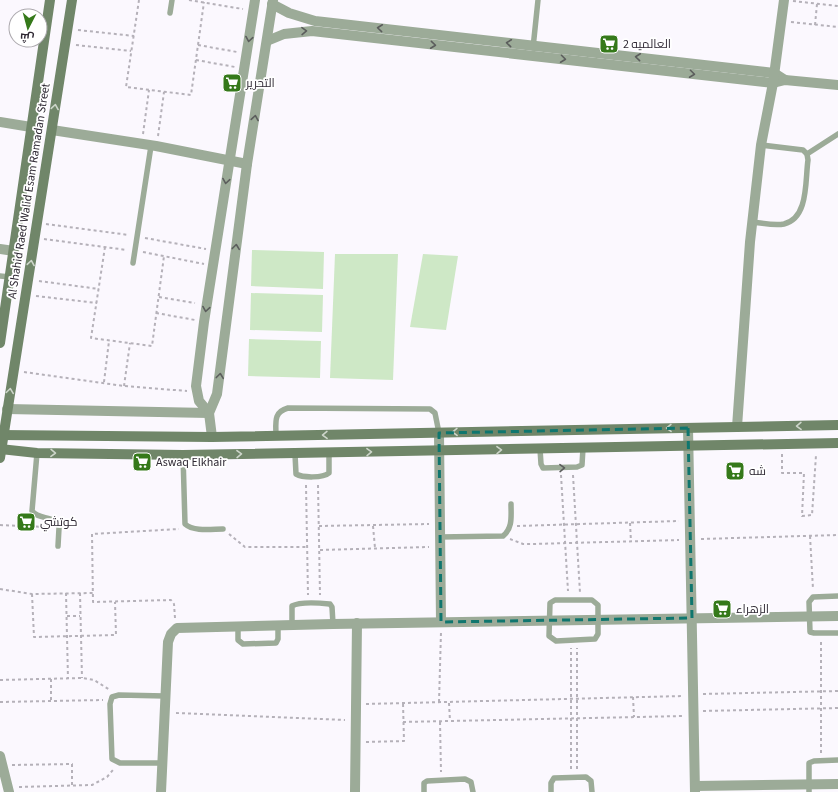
<svg xmlns="http://www.w3.org/2000/svg" width="838" height="792" font-family="'Source Sans 3',Cairo,sans-serif">
	<style>
		.green { fill: #cee8c6 }
		.lines { fill: none; stroke-linecap: round; stroke-linejoin: round }
		.path { stroke: #b5b1b9; stroke-width: 2; stroke-dasharray: 3 3; stroke-linecap: butt }
		.lane { stroke: #9cab98; stroke-width: 5.5 }
		.street { stroke: #9cab98; stroke-width: 10 }
		.secondary { stroke: #708669; stroke-width: 10 }
		.oneway { stroke: #5b5d5c }
		.oneway2 { stroke: #cdd5ca }
		.marked { fill: none; stroke: #0f766e; stroke-width: 3; stroke-dasharray: 8 5; stroke-linejoin: round }
		.labels { text-anchor: middle; dominant-baseline: central; stroke-width: 3.5; stroke-linejoin: round; paint-order: stroke }
		.poi-label { font-size: 12px; fill: #2f2934; stroke: #fff; text-anchor: start }
		.street-label { font-size: 12px; fill: #2f2934; stroke: #fff }
	</style>
	<rect width="100%" height="100%" fill="#fbf8fe"/>
	<!-- green -->
	<g class="green">
		<path d="M 252,250 L 324,252 L 323,289 L 251,286 Z"/>
		<path d="M 335,254 L 398,254 L 393,380 L 330,378 Z"/>
		<path d="M 423,254 L 458,256 L 446,330 L 410,327 Z"/>
		<path d="M 251,293 L 323,295 L 322,332 L 250,330 Z"/>
		<path d="M 249,339 L 321,341 L 320,378 L 248,376 Z"/>
	</g>
	<g class="lines">
		<!-- path -->
		<g class="path">
			<path d="M 139,0 L 126,87 L 191,95 L 204,2"/>
			<path d="M 189,0 L 243,9"/>
			<path d="M 793,1 L 838,6"/>
			<path d="M 791,22 L 838,27"/>
			<path d="M 815,25 L 817,4"/>
			<path d="M 78,30 L 134,36"/>
			<path d="M 76,45 L 131,51"/>
			<path d="M 198,45 L 237,52"/>
			<path d="M 196,60 L 235,67"/>
			<path d="M 143,134 L 149,90"/>
			<path d="M 158,136 L 164,92"/>
			<path d="M 46,224 L 129,235"/>
			<path d="M 145,238 L 206,249"/>
			<path d="M 44,239 L 127,250"/>
			<path d="M 105,247 L 91,338 L 152,346 L 164,256"/>
			<path d="M 143,252 L 204,264"/>
			<path d="M 39,281 L 99,289"/>
			<path d="M 36,296 L 97,303"/>
			<path d="M 159,297 L 195,303"/>
			<path d="M 156,313 L 195,320"/>
			<path d="M 24,372 L 124,386 L 187,391"/>
			<path d="M 104,382 L 109,341"/>
			<path d="M 124,386 L 130,343"/>
			<path d="M 782,454 L 782,473 L 804,473 L 802,516 L 812,515 L 816,455"/>
			<path d="M 561,475 L 568,591"/>
			<path d="M 573,475 L 580,593"/>
			<path d="M 306,485 L 308,595"/>
			<path d="M 318,485 L 320,595"/>
			<path d="M 630,523 L 631,542"/>
			<path d="M 0,525 L 45,527"/>
			<path d="M 319,526 L 429,524"/>
			<path d="M 373,526 L 375,548"/>
			<path d="M 517,526 L 679,521"/>
			<path d="M 229,534 L 245,547 L 307,547"/>
			<path d="M 810,536 L 813,589"/>
			<path d="M 510,539 L 523,544 L 534,544 L 679,540"/>
			<path d="M 701,539 L 838,535"/>
			<path d="M 320,550 L 429,547"/>
			<path d="M 0,589 L 32,594 L 93,593"/>
			<path d="M 66,593 L 68,679"/>
			<path d="M 80,593 L 82,678"/>
			<path d="M 32,594 L 34,637 L 116,635 L 115,602"/>
			<path d="M 67,616 L 80,616"/>
			<path d="M 175,618 L 174,604 L 171,600 L 93,602 L 92,534 L 179,529"/>
			<path d="M 51,679 L 51,701"/>
			<path d="M 0,680 L 82,678 L 94,680 L 110,690"/>
			<path d="M 703,694 L 838,691"/>
			<path d="M 633,697 L 634,717"/>
			<path d="M 0,702 L 103,700"/>
			<path d="M 439,702 L 441,632"/>
			<path d="M 449,703 L 450,721"/>
			<path d="M 366,704 L 683,696"/>
			<path d="M 703,711 L 838,708"/>
			<path d="M 176,713 L 345,720"/>
			<path d="M 403,722 L 684,716"/>
			<path d="M 440,722 L 441,772"/>
			<path d="M 366,742 L 404,741 L 403,703"/>
			<path d="M 821,753 L 821,642"/>
			<path d="M 12,765 L 72,764 L 72,786"/>
			<path d="M 571,769 L 571,648"/>
			<path d="M 577,769 L 577,648"/>
			<path d="M 19,787 L 92,785 L 107,777 L 113,770"/>
		</g>
		<!-- lane -->
		<g class="lane">
			<path d="M 170,13 L 172,0"/>
			<path d="M 533,48 L 538,0"/>
			<path d="M 807,154 L 838,134"/>
			<path d="M 752,222 C 762,223 774,226 784,224 C 809,218 805,180 808,160 L 807,154 L 803,150 L 761,145"/>
			<path d="M 133,263 L 151,146"/>
			<path d="M 0,276 L 10,277"/>
			<path d="M 276,436 C 276,423 273,412 288,408 L 430,409 L 435,413 L 439,433"/>
			<path d="M 540,449 L 541,464 L 543,468 L 577,467 L 582,465 L 583,448"/>
			<path d="M 37,453 L 32,511 C 38,519 49,516 57,522 L 59,528 L 58,546"/>
			<path d="M 295,454 L 296,474 C 303,478 323,478 329,473 L 329,453"/>
			<path d="M 183,455 L 185,524 C 194,532 212,529 223,529"/>
			<path d="M 440,537 L 503,536 C 513,528 511,516 511,504"/>
			<path d="M 838,596 L 813,597 L 809,602 L 810,632 L 814,633 L 838,633"/>
			<path d="M 592,600 L 598,605 L 598,634 L 595,639 L 556,641 L 549,636 L 550,603 L 555,600 Z"/>
			<path d="M 292,625 L 292,606 C 301,601 320,603 330,604 L 332,607 L 333,624"/>
			<path d="M 238,626 L 238,640 L 243,644 L 276,643 L 278,639 L 278,625"/>
			<path d="M 161,763 L 120,763 L 112,759 L 110,704 L 112,697 L 119,695 L 165,696"/>
			<path d="M 424,792 L 424,783 L 427,781 L 465,779 L 471,782 L 473,792"/>
			<path d="M 551,792 L 551,783 L 554,778 L 586,777 L 591,781 L 592,792"/>
			<path d="M 809,792 L 809,763 L 814,761 L 838,760"/>
		</g>
		<!-- street -->
		<g class="street">
			<path d="M 272,4 L 289,13 L 315,21 L 774,73 L 785,80"/>
			<path d="M 267,41 L 284,34 L 312,31 L 773,83 L 785,80 L 838,85"/>
			<path d="M 0,122 L 31,127"/>
			<path d="M 52,130 L 156,146 L 247,164"/>
			<path d="M 0,249 L 14,251"/>
			<path d="M 7,409 L 209,413"/>
			<path d="M 209,413 L 199,401 L 196,386 L 204,322 L 255,0"/>
			<path d="M 737,427 L 750,242 L 761,145 L 773,83 L 784,0"/>
			<path d="M 688,428 L 695,792"/>
			<path d="M 439,433 L 441,622"/>
			<path d="M 212,437 L 209,413 L 217,394 L 247,164 L 273,0"/>
			<path d="M 0,756 L 9,792"/>
			<path d="M 695,786 L 838,784"/>
			<path d="M 161,792 L 168,642 L 171,634 L 177,628 L 333,624 L 838,616"/>
			<path d="M 355,792 L 357,623"/>
		</g>
		<!-- secondary -->
		<g class="secondary">
			<path d="M 0,343 L 50,0"/>
			<path d="M 0,435 L 212,437 L 838,425"/>
			<path d="M 0,449 L 37,453 L 183,455 L 838,443"/>
			<path d="M 0,458 L 72,0"/>
		</g>
	</g>
	<!-- one-way arrows -->
	<defs><path id="oneway-chevron" d="M-2-3.5L2.5 0L-2 3.5" fill="none" stroke-width="1.6" stroke-linecap="round" stroke-linejoin="round"/></defs>
	<g class="oneway">
		<use href="#oneway-chevron" transform="translate(380 28) rotate(-174)"/>
		<use href="#oneway-chevron" transform="translate(304 31) rotate(-1)"/>
		<use href="#oneway-chevron" transform="translate(249 39) rotate(99)"/>
		<use href="#oneway-chevron" transform="translate(509 43) rotate(-174)"/>
		<use href="#oneway-chevron" transform="translate(433 45) rotate(6)"/>
		<use href="#oneway-chevron" transform="translate(638 57) rotate(-174)"/>
		<use href="#oneway-chevron" transform="translate(563 59) rotate(7)"/>
		<use href="#oneway-chevron" transform="translate(692 74) rotate(7)"/>
		<use href="#oneway-chevron" transform="translate(255 118) rotate(-81)"/>
		<use href="#oneway-chevron" transform="translate(226 181) rotate(99)"/>
		<use href="#oneway-chevron" transform="translate(236 247) rotate(-83)"/>
		<use href="#oneway-chevron" transform="translate(206 309) rotate(99)"/>
		<use href="#oneway-chevron" transform="translate(220 376) rotate(-83)"/>
		<use href="#oneway-chevron" transform="translate(562 468) rotate(-1)"/>
	</g>
	<g class="oneway2">
		<use href="#oneway-chevron" transform="translate(55 107) rotate(-81)"/>
		<use href="#oneway-chevron" transform="translate(31 263) rotate(-81)"/>
		<use href="#oneway-chevron" transform="translate(10 391) rotate(-82)"/>
		<use href="#oneway-chevron" transform="translate(799 426) rotate(179)"/>
		<use href="#oneway-chevron" transform="translate(669 428) rotate(179)"/>
		<use href="#oneway-chevron" transform="translate(455 432) rotate(179)"/>
		<use href="#oneway-chevron" transform="translate(325 435) rotate(179)"/>
		<use href="#oneway-chevron" transform="translate(499 450) rotate(-1)"/>
		<use href="#oneway-chevron" transform="translate(369 452) rotate(-1)"/>
		<use href="#oneway-chevron" transform="translate(53 453) rotate(1)"/>
		<use href="#oneway-chevron" transform="translate(239 454) rotate(-1)"/>
	</g>
	<!-- marked area -->
	<path class="marked" d="M 688,428 L 692,618 L 441,622 L 439,433 Z"/>
	<!-- icons -->
	<defs>
		<g id="supermarket-square" transform="scale(1)"><rect x="-9" y="-9" width="18" height="18" rx="4" fill="#35791a" stroke="#fff"/><path d="M-6-5.5h2.5l.6 2H6L4.5 2H-2.5L-4.4-4H-6ZM-1.5 3.2a1.3 1.3 0 1 0 .1 0ZM3 3.2a1.3 1.3 0 1 0 .1 0Z" fill="#fff"/></g>
	</defs>
	<g fill-rule="evenodd">
		<use href="#supermarket-square" x="609" y="44"/>
		<use href="#supermarket-square" x="232" y="83"/>
		<use href="#supermarket-square" x="142" y="462"/>
		<use href="#supermarket-square" x="735" y="471"/>
		<use href="#supermarket-square" x="26" y="522"/>
		<use href="#supermarket-square" x="722" y="609"/>
	</g>
	<g class="labels">
		<!-- poi labels -->
		<g class="poi-label">
			<text x="623" y="44">العالميه 2</text>
			<text x="246" y="83">التحرير</text>
			<text x="156" y="462">Aswaq Elkhair</text>
			<text x="749" y="471">شه</text>
			<text x="40" y="522">كوتشي</text>
			<text x="736" y="609">الزهراء</text>
		</g>
		<!-- street labels -->
		<g class="street-label">
			<text transform="translate(29 191) rotate(-81)">Al Shahid Raed Walid Esam Ramadan Street</text>
		</g>
	</g>
	<!-- north arrow -->
	<g transform="translate(28 28) rotate(186)"><circle r="19" fill="#ffffff" stroke="#aca9ae"/>
	<path d="M0-3L7 15L0 10L-7 15Z" fill="#35791a"/>
	<text y="-6" font-size="11" font-weight="bold" text-anchor="middle" fill="#2f2934">ش</text>
	</g>
</svg>
